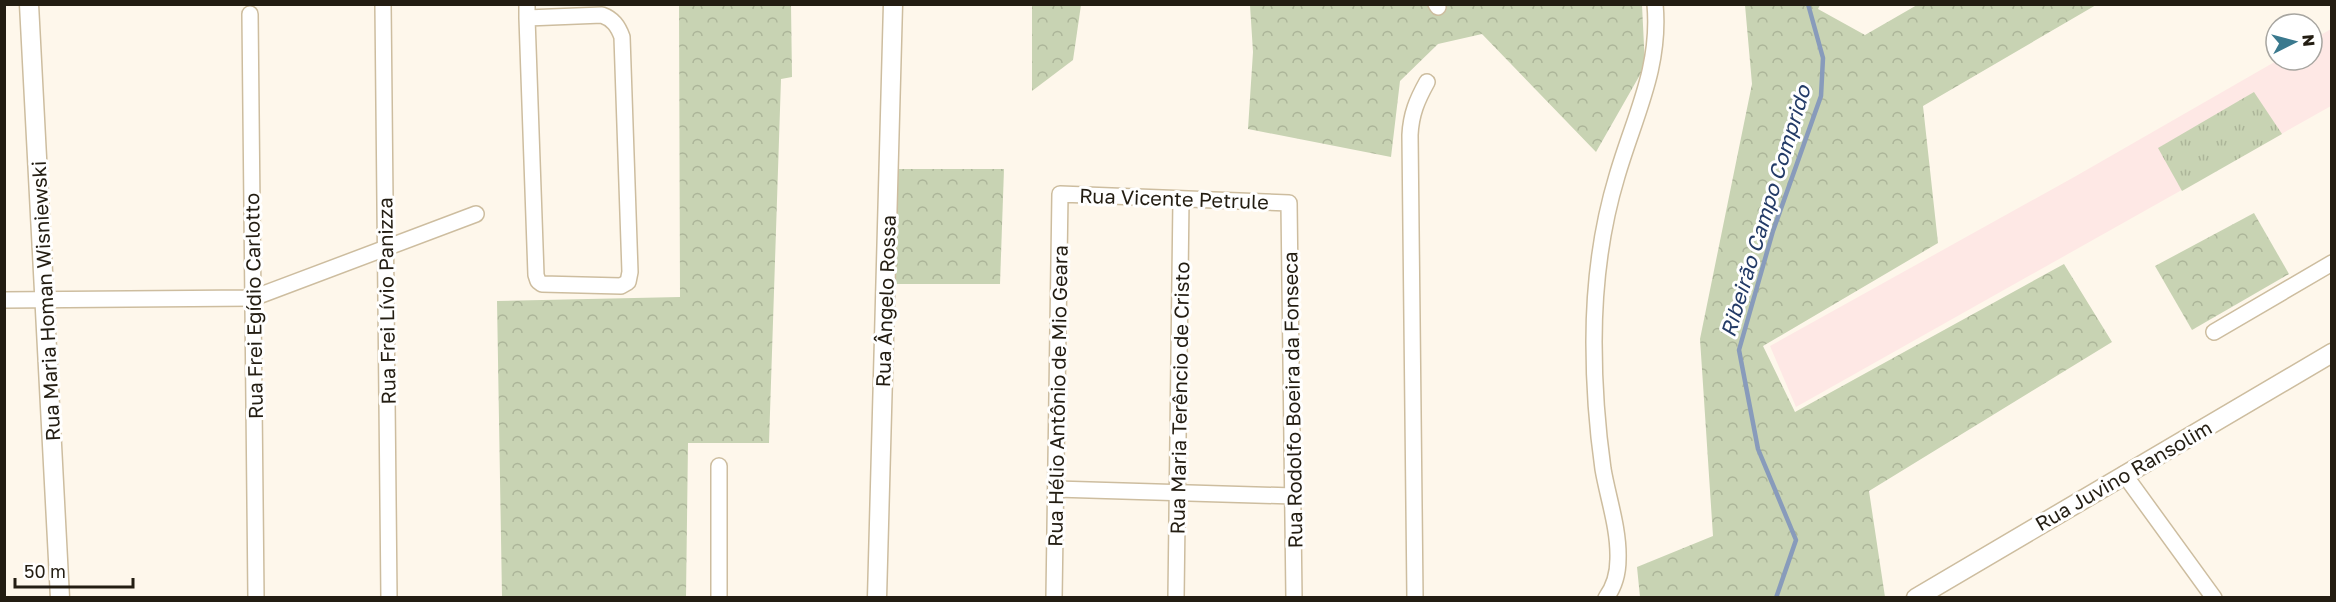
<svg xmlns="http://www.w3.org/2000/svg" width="2336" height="602" font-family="'Golos Text',sans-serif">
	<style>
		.education { fill: #fee8e5 }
		.grass { fill: url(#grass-tufts) }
		.forest { fill: url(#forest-crowns) }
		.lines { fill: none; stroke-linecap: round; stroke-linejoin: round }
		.stream { stroke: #889bbb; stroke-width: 4.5 }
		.minor-casing { stroke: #cdbd9f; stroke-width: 18 }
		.tertiary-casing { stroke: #cdbd9f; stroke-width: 21 }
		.minor { stroke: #fff; stroke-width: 15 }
		.tertiary { stroke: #fff; stroke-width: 18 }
		.labels { text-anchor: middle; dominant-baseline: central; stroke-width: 6; stroke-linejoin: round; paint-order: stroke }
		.street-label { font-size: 20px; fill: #231d12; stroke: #fff }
		.water-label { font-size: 21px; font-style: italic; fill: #233b67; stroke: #fff }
	</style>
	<defs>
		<pattern id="grass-tufts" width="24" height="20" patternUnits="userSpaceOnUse" patternTransform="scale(1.5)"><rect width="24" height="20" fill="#c8d3b3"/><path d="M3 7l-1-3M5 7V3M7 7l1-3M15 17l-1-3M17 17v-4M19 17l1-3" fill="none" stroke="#acb599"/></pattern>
		<pattern id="forest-crowns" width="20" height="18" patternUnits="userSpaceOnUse" patternTransform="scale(1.5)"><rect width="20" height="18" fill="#c8d3b3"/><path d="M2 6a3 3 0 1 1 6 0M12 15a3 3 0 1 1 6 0" fill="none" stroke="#acb599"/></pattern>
	</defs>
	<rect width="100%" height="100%" fill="#fef7eb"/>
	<!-- education -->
	<path class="education" d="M 2331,29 L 2331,106 L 1796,407 L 1770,346 L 2076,176 L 2278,60 L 2312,60 L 2312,40 Z"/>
	<!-- grass -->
	<path class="grass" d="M 2254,92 L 2282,134 L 2182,191 L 2158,148 Z"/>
	<!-- forest -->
	<g class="forest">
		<path d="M 679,5 L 791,5 L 792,77 L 781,79 L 769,443 L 688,443 L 686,597 L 502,597 L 497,301 L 680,297 Z"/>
		<path d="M 1032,5 L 1081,5 L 1073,60 L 1032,91 Z"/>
		<path d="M 1250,5 L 1642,5 L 1645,66 L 1596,152 L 1482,34 L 1438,44 L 1400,81 L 1391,157 L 1248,129 L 1253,52 Z"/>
		<path d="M 1745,5 L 1820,5 L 1818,9 L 1865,35 L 1917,5 L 2096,5 L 1923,106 L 1938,243 L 1763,346 L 1795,412 L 2064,264 L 2112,342 L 1869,491 L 1885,597 L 1640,597 L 1637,567 L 1713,536 L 1700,339 L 1752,84 Z"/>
		<path d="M 898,169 L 1004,169 L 1000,284 L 895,284 Z"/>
		<path d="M 2254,213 L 2289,274 L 2192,330 L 2155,266 Z"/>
	</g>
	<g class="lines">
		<!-- stream -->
		<path class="stream" d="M 1776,598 L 1796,540 L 1758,449 L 1739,350 L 1773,231 L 1821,96 L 1823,58 L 1808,4"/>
		<!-- minor casing -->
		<g class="minor-casing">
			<g id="minor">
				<path d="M 383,4 L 389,598"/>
				<path d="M 527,4 L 527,18 L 536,275 L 538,281 L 542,284 L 621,286 L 628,282 L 630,272 L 622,37 C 618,26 613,19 602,15 L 527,18"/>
				<path d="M 1436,4 L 1438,7"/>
				<path d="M 250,14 L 256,598"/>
				<path d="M 4,300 L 253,298 L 476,214"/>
				<path d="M 2214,332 L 2332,263"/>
				<path d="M 719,466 L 719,598"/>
				<path d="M 2124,474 L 2214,598"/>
				<path d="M 1056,489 L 1293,496"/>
				<path d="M 1054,598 L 1060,194 L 1289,203 L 1294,598"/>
				<path d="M 1176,598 L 1181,199"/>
				<path d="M 1415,598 L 1410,135 C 1411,114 1417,100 1427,82"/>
				<path d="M 1606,598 C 1614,587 1618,572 1618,559 C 1619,529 1608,498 1603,469 C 1597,427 1594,385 1594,342 C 1594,287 1601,229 1617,176 C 1634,117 1661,68 1655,4"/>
			</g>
		</g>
		<!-- tertiary casing -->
		<g class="tertiary-casing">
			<g id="tertiary">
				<path d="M 29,4 L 60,598"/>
				<path d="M 877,598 L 893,4"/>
				<path d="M 1916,598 L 2332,353"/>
			</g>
		</g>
		<!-- minor -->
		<use href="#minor" class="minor"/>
		<!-- tertiary -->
		<use href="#tertiary" class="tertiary"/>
	</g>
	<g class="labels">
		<!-- street labels -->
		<g class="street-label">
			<text transform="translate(1174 198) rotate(2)">Rua Vicente Petrule</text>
			<text transform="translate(45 301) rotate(-93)">Rua Maria Homan Wisniewski</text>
			<text transform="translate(386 301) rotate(-91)">Rua Frei Lívio Panizza</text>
			<text transform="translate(885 301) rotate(-88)">Rua Ângelo Rossa</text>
			<text transform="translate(253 306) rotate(-91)">Rua Frei Egídio Carlotto</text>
			<text transform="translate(1057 396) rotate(-89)">Rua Hélio Antônio de Mio Geara</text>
			<text transform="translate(1179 398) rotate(-89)">Rua Maria Terêncio de Cristo</text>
			<text transform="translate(1292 400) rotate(-91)">Rua Rodolfo Boeira da Fonseca</text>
			<text transform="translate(2123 475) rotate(-30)">Rua Juvino Ransolim</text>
		</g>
		<!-- water labels -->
		<g class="water-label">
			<text transform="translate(1765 211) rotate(-73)">Ribeirão Campo Comprido</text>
		</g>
	</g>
	<!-- border -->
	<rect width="2336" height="602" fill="none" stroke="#231d12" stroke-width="12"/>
	<!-- north arrow -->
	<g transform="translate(2294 42) rotate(84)"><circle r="28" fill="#ffffff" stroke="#a7a5a0" stroke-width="1.5"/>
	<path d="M0-4.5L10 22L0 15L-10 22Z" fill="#3a798e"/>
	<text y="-9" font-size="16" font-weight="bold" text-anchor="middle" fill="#231d12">N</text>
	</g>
	<!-- scale -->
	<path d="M15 578v9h118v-9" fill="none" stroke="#231d12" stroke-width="3"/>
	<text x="24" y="578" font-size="18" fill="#231d12" stroke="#ffffff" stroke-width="4.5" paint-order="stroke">50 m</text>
</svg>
